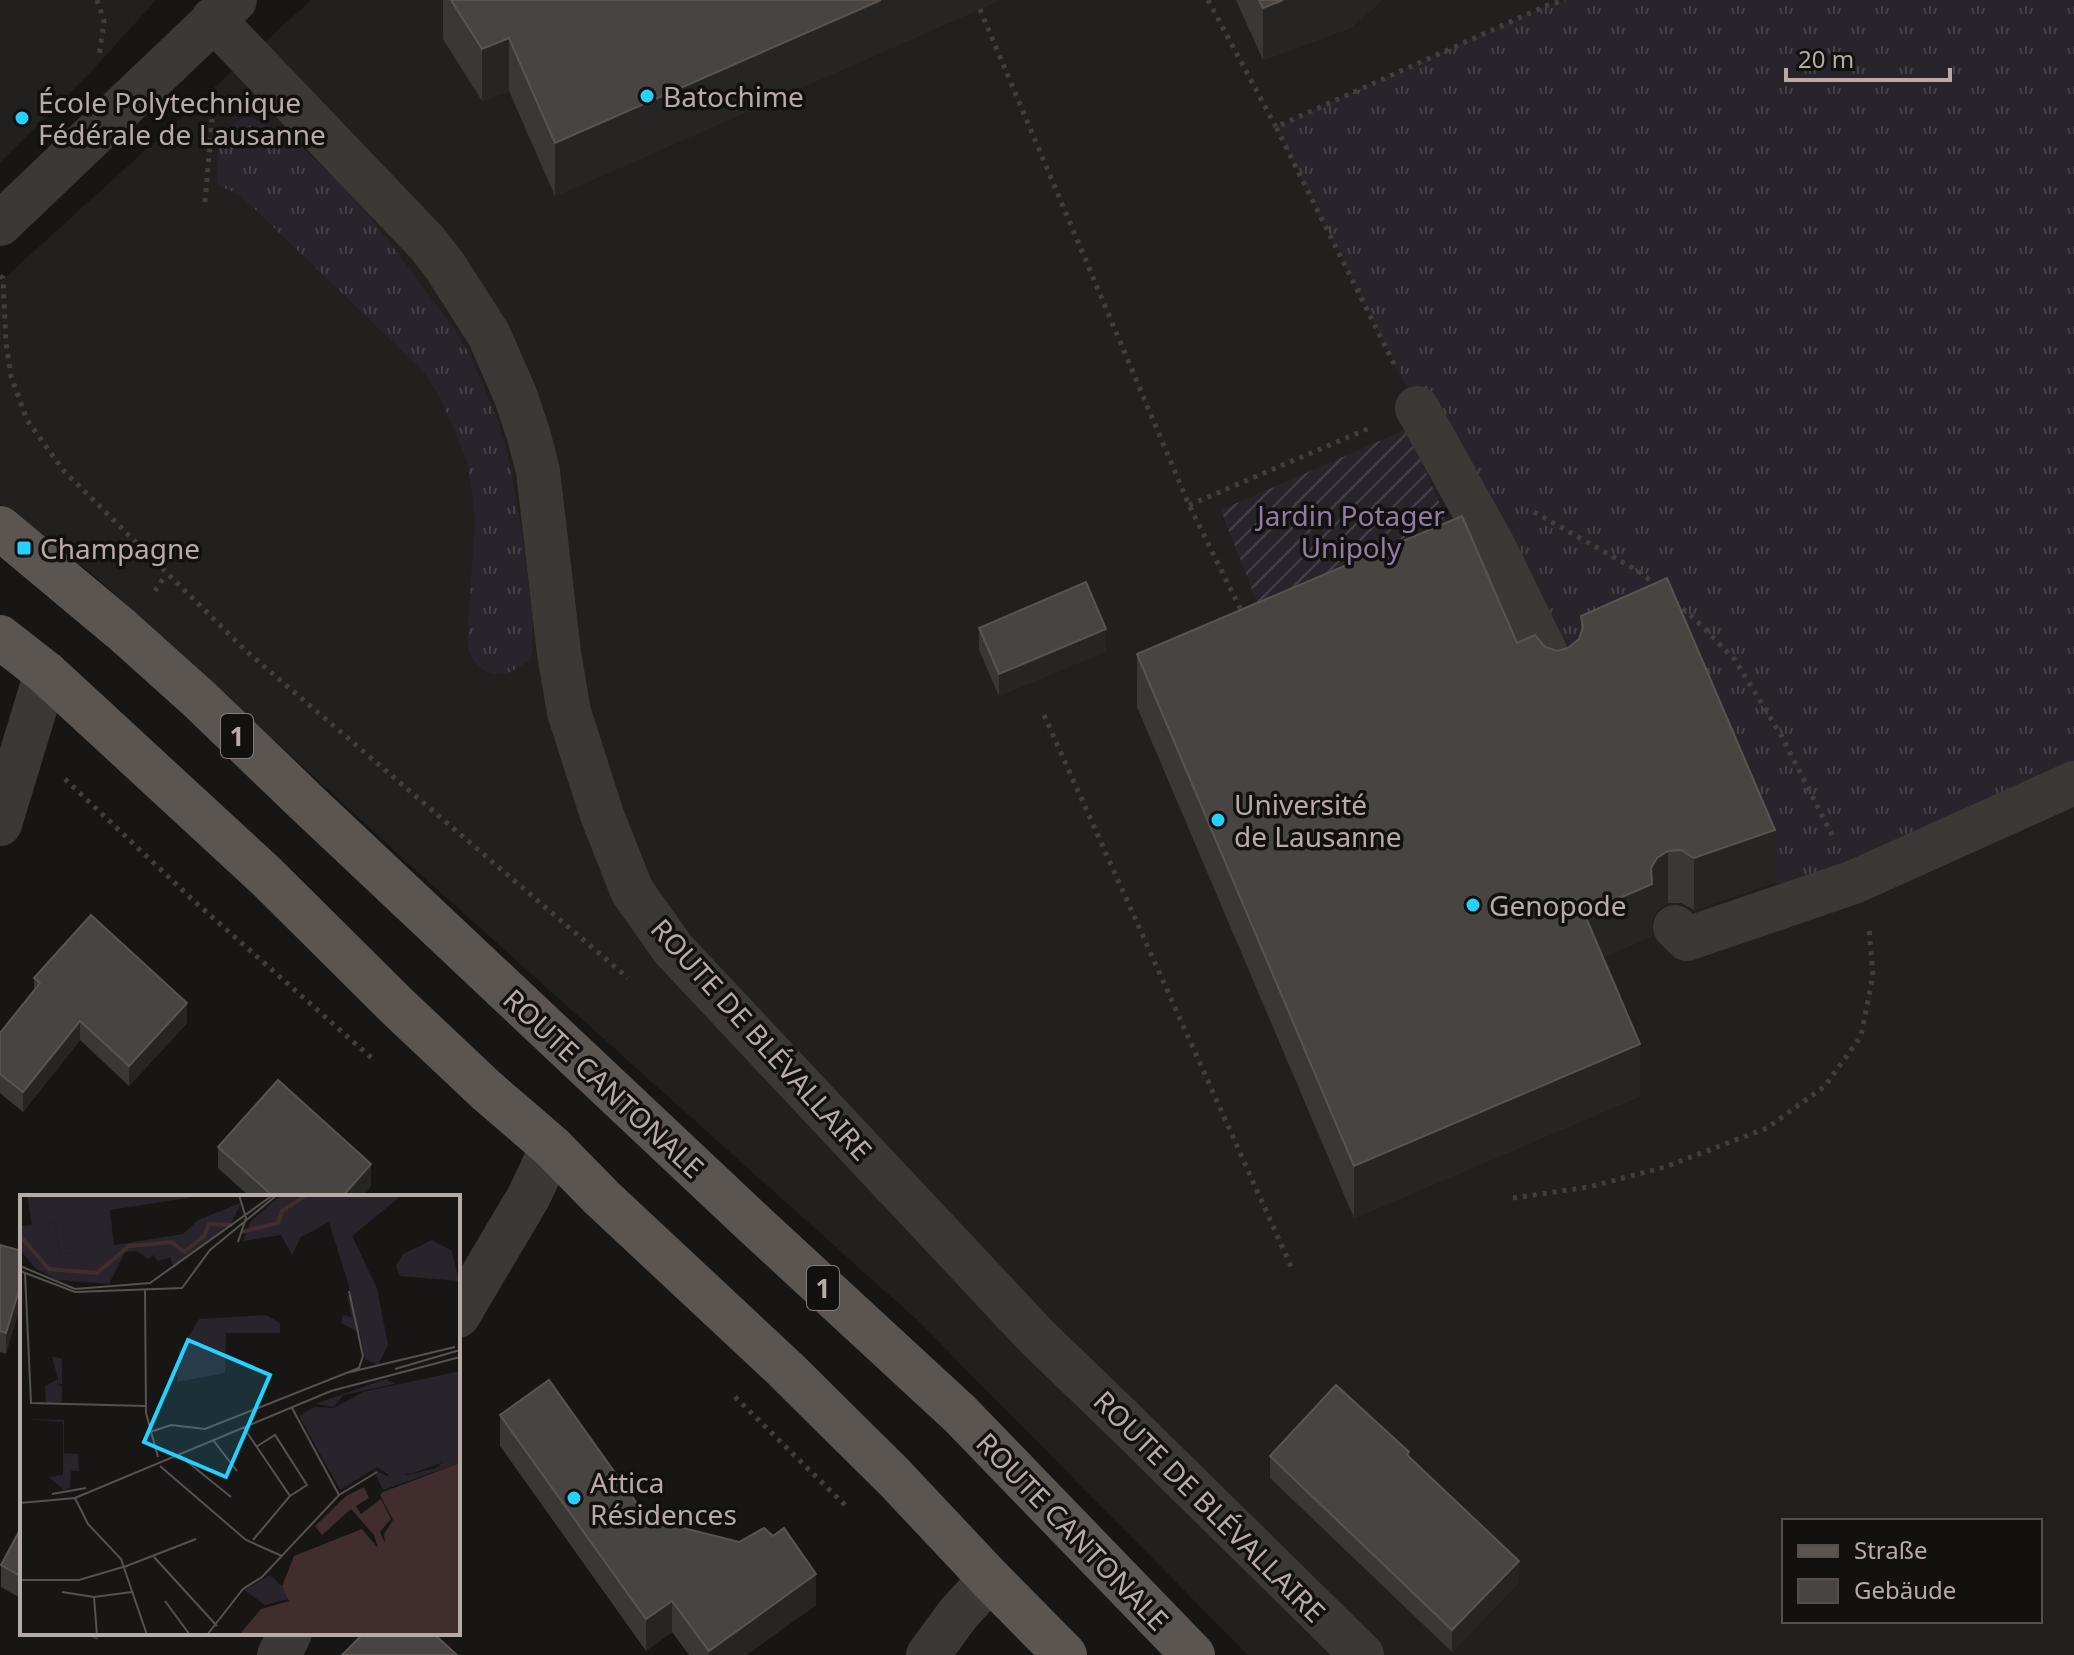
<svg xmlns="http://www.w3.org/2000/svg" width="2074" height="1655" font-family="'Noto Sans',sans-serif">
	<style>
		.built { fill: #21201e; fill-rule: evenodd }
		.grass { fill: url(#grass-tufts) }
		.garden { fill: url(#garden-furrows) }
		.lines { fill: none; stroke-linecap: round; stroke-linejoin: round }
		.path { stroke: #433e3b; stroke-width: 5; stroke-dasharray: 4 6; stroke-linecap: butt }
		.minor { stroke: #3c3836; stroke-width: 44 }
		.major { stroke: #5b5551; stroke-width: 44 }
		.wall { fill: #3a3835 }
		.shaded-wall { fill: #272523 }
		.building { fill: #484442; stroke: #5a5451; stroke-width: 2 }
		.poi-dot { fill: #25d1ff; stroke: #121110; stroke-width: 3 }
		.labels { text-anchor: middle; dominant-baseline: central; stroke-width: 7; stroke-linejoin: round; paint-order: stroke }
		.shield { fill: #121110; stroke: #867c79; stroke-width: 2 }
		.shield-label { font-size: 26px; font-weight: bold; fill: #b8aaa6 }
		.poi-label { font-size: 28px; fill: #b8aaa6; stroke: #121110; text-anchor: start }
		.park-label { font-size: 28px; fill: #947ba5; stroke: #121110 }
		.street-label { font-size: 28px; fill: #b8aaa6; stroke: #121110 }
		.inset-river { fill: none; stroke: #412d2d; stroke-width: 4 }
		.inset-road { fill: none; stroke: #57514f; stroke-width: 2 }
		.view { fill: #25d1ff; fill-opacity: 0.15; stroke: #25d1ff; stroke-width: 4 }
		.inset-edge { fill: none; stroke: #b8aaa6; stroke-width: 4 }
	</style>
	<defs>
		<pattern id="grass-tufts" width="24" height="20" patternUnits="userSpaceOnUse" patternTransform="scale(2)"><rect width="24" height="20" fill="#29232c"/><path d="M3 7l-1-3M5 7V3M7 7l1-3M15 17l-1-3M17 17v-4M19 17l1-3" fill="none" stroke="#464048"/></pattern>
		<pattern id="garden-furrows" width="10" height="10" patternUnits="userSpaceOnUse" patternTransform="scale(2)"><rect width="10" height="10" fill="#29232c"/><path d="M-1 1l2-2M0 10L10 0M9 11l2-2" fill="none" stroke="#464048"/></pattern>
	</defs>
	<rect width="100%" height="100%" fill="#171615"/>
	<!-- built -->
	<g class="built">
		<path d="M 0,0 L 156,0 L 90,73 L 0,163 Z"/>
		<path d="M 311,0 L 2074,0 L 2074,1655 L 1248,1655 L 916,1319 L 420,874 L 96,577 L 0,503 L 0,282 ZM 1784,1521 L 2040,1521 L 2040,1621 L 1784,1621 Z"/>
	</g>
	<!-- grass -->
	<g class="grass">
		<path d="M 1565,0 L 2074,0 L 2074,783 L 1854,882 L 1776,883 L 1667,631 L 1558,678 L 1417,408 L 1276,127 L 1548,5 Z"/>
		<path d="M 245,115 L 282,131 L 350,190 L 453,327 L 470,355 L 497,419 L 509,460 L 524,549 L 533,621 L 531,659 C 524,663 515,671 507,673 C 487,678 471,663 467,645 L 475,519 L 472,493 L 467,461 L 453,426 L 438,394 L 423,371 L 240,195 L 217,185 L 219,135 Z"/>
	</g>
	<!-- garden -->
	<path class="garden" d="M 1407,429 L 1464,559 L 1273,643 L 1221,510 Z"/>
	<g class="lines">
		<!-- path -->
		<g class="path">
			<path d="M 97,0 L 104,21 L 99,57"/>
			<path d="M 976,0 L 1189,505 L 1244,616"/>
			<path d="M 1208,0 L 1276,127"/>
			<path d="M 205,202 L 212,119"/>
			<path d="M 0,276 L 3,278 L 6,343 L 11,376 L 27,420 L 63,470 L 245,650 L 628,978"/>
			<path d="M 1394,364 L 1276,127 L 1548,5 L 1565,0"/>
			<path d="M 1189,505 L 1372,427"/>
			<path d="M 1534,512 L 1640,572 L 1659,588"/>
			<path d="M 155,591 L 166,574"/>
			<path d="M 1675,602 L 1698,622 L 1735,660 L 1781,735 L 1833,837"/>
			<path d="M 1044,715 L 1293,1271"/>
			<path d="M 65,779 L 194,901 L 374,1060"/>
			<path d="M 1513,1198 L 1589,1187 L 1665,1167 L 1767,1128 L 1825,1086 L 1861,1036 L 1873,975 L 1869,928"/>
			<path d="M 735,1397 L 848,1508"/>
		</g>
		<!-- minor -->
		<g class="minor">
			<path d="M 213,19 L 427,243 L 445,266 L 489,335 L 516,397 L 529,436 L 538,471 L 559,653 L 569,712 L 602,815 L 632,891 L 673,949 L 1037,1337 L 1119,1416 L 1362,1655"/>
			<path d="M 0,224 L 235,0"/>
			<path d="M 1417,408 L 1495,549 L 1558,678"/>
			<path d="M 0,824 L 46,673"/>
			<path d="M 1675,927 L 1687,939 L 1854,882 L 2074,783"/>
			<path d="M 458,1316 L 529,1196 L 552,1147"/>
			<path d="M 279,1655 L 290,1633"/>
			<path d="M 928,1655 L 958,1614 L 990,1579"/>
		</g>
		<!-- major -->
		<g class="major">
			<path d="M 0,528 L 121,629 L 199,699 L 307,803 L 751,1221 L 960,1414 L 1193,1655"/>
			<path d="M 0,637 L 46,673 L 266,876 L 399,1008 L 486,1090 L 552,1147 L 602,1198 L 785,1369 L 895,1478 L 990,1579 L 1065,1655"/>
		</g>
	</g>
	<!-- wall -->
	<g class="wall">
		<path d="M 443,0 L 1000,0 L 555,196 L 509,91 L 482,101 L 443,39 Z"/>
		<path d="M 1236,0 L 1382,0 L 1352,27 L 1263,60 Z"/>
		<path d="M 1581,616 L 1775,882 L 1694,910 L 1681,903 L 1668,903 L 1657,910 L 1652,918 L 1652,936 L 1603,957 L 1640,1096 L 1354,1218 L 1137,707 L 1137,654 L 1517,643 L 1545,647 L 1557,651 L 1568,648 L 1579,639 L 1581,634 Z"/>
		<path d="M 979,628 L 1106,651 L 999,696 L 979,650 Z"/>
		<path d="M 34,978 L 187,1023 L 129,1086 L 80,1040 L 23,1112 L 0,1093 L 0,1033 L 34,991 Z"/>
		<path d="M 218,1147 L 371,1186 L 362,1197 L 250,1197 L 218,1168 Z"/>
		<path d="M 0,1245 L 22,1251 L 6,1354 L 0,1352 Z"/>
		<path d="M 500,1415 L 648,1519 L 816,1605 L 746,1655 L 689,1655 L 672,1632 L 646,1651 L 500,1446 Z"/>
		<path d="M 1270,1456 L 1409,1457 L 1519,1582 L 1452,1652 L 1270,1478 Z"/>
		<path d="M 22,1526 L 22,1599 L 1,1587 L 1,1565 Z"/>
		<path d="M 84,1633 L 101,1633 L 97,1640 Z"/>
	</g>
	<!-- shaded-wall -->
	<g class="shaded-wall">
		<path d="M 881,0 L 1000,0 L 555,196 L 555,143 Z"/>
		<path d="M 1283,0 L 1382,0 L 1352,27 L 1263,60 L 1263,8 Z"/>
		<path d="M 509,38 L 509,91 L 482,101 L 482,49 Z"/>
		<path d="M 1106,629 L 1106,651 L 999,696 L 999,674 Z"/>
		<path d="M 1775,830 L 1775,882 L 1694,910 L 1694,858 Z"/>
		<path d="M 1668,851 L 1668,903 L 1657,910 L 1652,918 L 1652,936 L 1584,965 L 1584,913 L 1651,868 L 1657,858 Z"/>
		<path d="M 187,1003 L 187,1023 L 129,1086 L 129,1066 Z"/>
		<path d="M 80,1021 L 80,1040 L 23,1112 L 23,1092 Z"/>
		<path d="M 1640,1044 L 1640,1096 L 1354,1218 L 1354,1166 Z"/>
		<path d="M 371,1164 L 371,1186 L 362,1197 L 342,1197 Z"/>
		<path d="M 22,1280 L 22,1302 L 6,1354 L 6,1333 Z"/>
		<path d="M 1519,1561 L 1519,1582 L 1452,1652 L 1452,1630 Z"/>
		<path d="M 816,1574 L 816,1605 L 746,1655 L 709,1655 L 709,1651 Z"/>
		<path d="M 672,1601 L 672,1632 L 646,1651 L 646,1619 Z"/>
	</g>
	<!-- building -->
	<g class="building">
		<path d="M 451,0 L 881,0 L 555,143 L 509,38 L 482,49 Z"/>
		<path d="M 1259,0 L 1283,0 L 1263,8 Z"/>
		<path d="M 1462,516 L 1517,643 L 1535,635 L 1545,647 L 1557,651 L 1568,648 L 1579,639 L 1583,627 L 1581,616 L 1667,578 L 1775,830 L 1694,858 L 1681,850 L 1668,851 L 1657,858 L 1651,868 L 1652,884 L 1584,913 L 1640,1044 L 1354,1166 L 1137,654 Z"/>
		<path d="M 1086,582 L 1106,629 L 999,674 L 979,628 Z"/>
		<path d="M 91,915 L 187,1003 L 129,1066 L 80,1021 L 23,1092 L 0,1074 L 0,1033 L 40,983 L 34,978 Z"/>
		<path d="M 278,1080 L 371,1164 L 342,1197 L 274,1197 L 218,1147 Z"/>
		<path d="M 0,1245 L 22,1251 L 22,1280 L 6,1333 L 0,1331 Z"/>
		<path d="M 549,1380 L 648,1519 L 739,1542 L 764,1528 L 773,1536 L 784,1528 L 816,1574 L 709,1651 L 672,1601 L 646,1619 L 500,1415 Z"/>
		<path d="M 1336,1385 L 1409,1452 L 1407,1455 L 1519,1561 L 1452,1630 L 1270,1456 Z"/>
		<path d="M 22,1526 L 22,1577 L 1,1565 Z"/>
		<path d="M 364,1633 L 433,1633 L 457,1655 L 342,1655 Z"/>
	</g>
	<!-- markers -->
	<g class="poi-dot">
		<circle cx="647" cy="96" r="8"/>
		<circle cx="22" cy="118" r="8"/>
		<rect x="16" y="540" width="16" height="16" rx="4"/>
		<circle cx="1218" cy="820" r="8"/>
		<circle cx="1473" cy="905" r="8"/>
		<circle cx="574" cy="1498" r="8"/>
	</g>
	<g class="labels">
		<!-- shield labels -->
		<g class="shield">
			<rect x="221" y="714" width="32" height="44" rx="6"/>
			<rect x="807" y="1266" width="32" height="44" rx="6"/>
		</g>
		<g class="shield-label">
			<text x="237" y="736">1</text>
			<text x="823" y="1288">1</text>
		</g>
		<!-- poi labels -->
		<g class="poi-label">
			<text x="663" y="96">Batochime</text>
			<text x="38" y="102">École Polytechnique<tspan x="38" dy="32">Fédérale de Lausanne</tspan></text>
			<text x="40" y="548">Champagne</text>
			<text x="1234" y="804">Université<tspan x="1234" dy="32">de Lausanne</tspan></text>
			<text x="1489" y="905">Genopode</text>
			<text x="590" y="1482">Attica<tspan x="590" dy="32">Résidences</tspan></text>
		</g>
		<!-- park labels -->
		<g class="park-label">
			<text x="1351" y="515">Jardin Potager<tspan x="1351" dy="32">Unipoly</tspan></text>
		</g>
		<!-- street labels -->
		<g class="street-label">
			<text transform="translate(762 1039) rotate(48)">ROUTE DE BLÉVALLAIRE</text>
			<text transform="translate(604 1083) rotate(43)">ROUTE CANTONALE</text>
			<text transform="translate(1210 1506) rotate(45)">ROUTE DE BLÉVALLAIRE</text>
			<text transform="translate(1073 1531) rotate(46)">ROUTE CANTONALE</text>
		</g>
	</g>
	<!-- overview -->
	<g transform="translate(20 1195)">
		<rect width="440" height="440" fill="#171615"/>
		<path d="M 412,45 L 432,56 L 439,86 L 380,81 L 376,71 L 383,59 ZM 246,120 L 260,128 L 260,138 L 206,138 L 205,178 L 157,187 L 159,157 L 179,124 ZM 32,161 L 42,164 L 42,189 L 36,190 L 42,191 L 42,206 L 26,210 L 25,191 L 38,184 ZM 7,224 L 44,225 L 44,258 L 58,259 L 59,276 L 51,276 L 50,293 L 44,295 L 29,282 L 43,280 L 43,227 Z" fill="#29232c"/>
		<path d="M 261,0 L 382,0 L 332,41 L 357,93 L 368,150 L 358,170 L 345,164 L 340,138 L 321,128 L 323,120 L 332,122 L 327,101 L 331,98 L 309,27 L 281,42 L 272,60 L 261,40 L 223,46 L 230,27 ZM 221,8 L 212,27 L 154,73 L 150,62 L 138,66 L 133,60 L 128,64 L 117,56 L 105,57 L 89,89 L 37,85 L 15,73 L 0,55 L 0,31 L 35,28 L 40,59 L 163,39 L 178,25 ZM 366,184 L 375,189 L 323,200 L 314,212 L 295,209 ZM 429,261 L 440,262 L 440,268 L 363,295 L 353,274 L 367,281 L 384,276 L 387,280 L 416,273 Z" fill="#29232c"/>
		<path d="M 7,0 L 187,0 L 90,15 L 94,51 L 40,59 L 35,28 L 12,32 ZM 250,380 L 262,391 L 269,404 L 245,410 L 224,395 Z" fill="#29232c"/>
		<path d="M 12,0 L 37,0 L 41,25 L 16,29 ZM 44,0 L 70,0 L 73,16 L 47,20 ZM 76,0 L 102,0 L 104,11 L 79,15 ZM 86,21 L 90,47 L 46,54 L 42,28 ZM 440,176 L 440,261 L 393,278 L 370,281 L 357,272 L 320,295 L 279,221 L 294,212 L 314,213 L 343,197 Z" fill="#29232c"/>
		<path d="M 440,268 L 440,440 L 219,440 L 241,414 L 269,406 L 262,391 L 274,361 L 342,334 L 358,353 L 354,340 L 331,314 L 302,340 L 295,331 L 326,301 L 344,292 L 349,303 L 336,311 L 341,319 L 361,304 L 371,324 L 360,337 L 365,348 L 364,339 L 373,325 L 360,300 L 363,297 Z" fill="#412d2d"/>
		<path class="inset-river" d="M 221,37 L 258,28 L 262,16 L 286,0M 0,41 L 29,74 L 77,78 L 109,51 L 152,47 L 164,57 L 184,41 L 189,29 L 212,30"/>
		<path class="inset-road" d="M 218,47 L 226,23 L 219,0M 0,71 L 55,94 L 130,88 L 253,0M 0,76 L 55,97 L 162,93 L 190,55 L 257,0M 5,78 L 11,208 L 126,211M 125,94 L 126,218 L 138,262M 375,174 L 440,155M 326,178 L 435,152M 272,213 L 319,300M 224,233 L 270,301 L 233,345M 130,237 L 151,230 L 185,234 L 339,173 L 343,161 L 329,96M 193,245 L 217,276M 236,252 L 255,240 L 287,290 L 270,301M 159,260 L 211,302M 140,271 L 226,345 L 262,361M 32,299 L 66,293M 55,303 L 68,329 L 101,364 L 127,440M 0,308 L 55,303 L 311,196 L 440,162M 134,362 L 197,431M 104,372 L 176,344M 0,385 L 59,385 L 103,372M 42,397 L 74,402 L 112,397M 74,402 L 77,440M 145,406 L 170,440M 187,440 L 223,394 L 242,382 L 319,300 L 357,277"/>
		<path class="view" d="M 168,145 L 250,180 L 206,282 L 124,247 Z"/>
		<rect width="440" height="440" class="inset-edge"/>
	</g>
	<!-- legend -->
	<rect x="1782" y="1519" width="260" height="104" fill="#121110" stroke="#544e4c" stroke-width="2"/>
	<rect x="1798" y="1545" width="40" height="12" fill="#5b5551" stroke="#544e4c" stroke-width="2"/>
	<text x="1854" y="1559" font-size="24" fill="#b8aaa6">Straße</text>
	<rect x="1798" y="1579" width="40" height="24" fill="#484442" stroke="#544e4c" stroke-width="2"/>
	<text x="1854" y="1599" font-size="24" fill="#b8aaa6">Gebäude</text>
	<!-- scale -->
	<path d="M1786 68v12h164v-12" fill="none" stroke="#b8aaa6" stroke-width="4"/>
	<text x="1798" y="68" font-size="24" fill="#b8aaa6" stroke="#121110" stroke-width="6" paint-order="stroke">20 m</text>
</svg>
